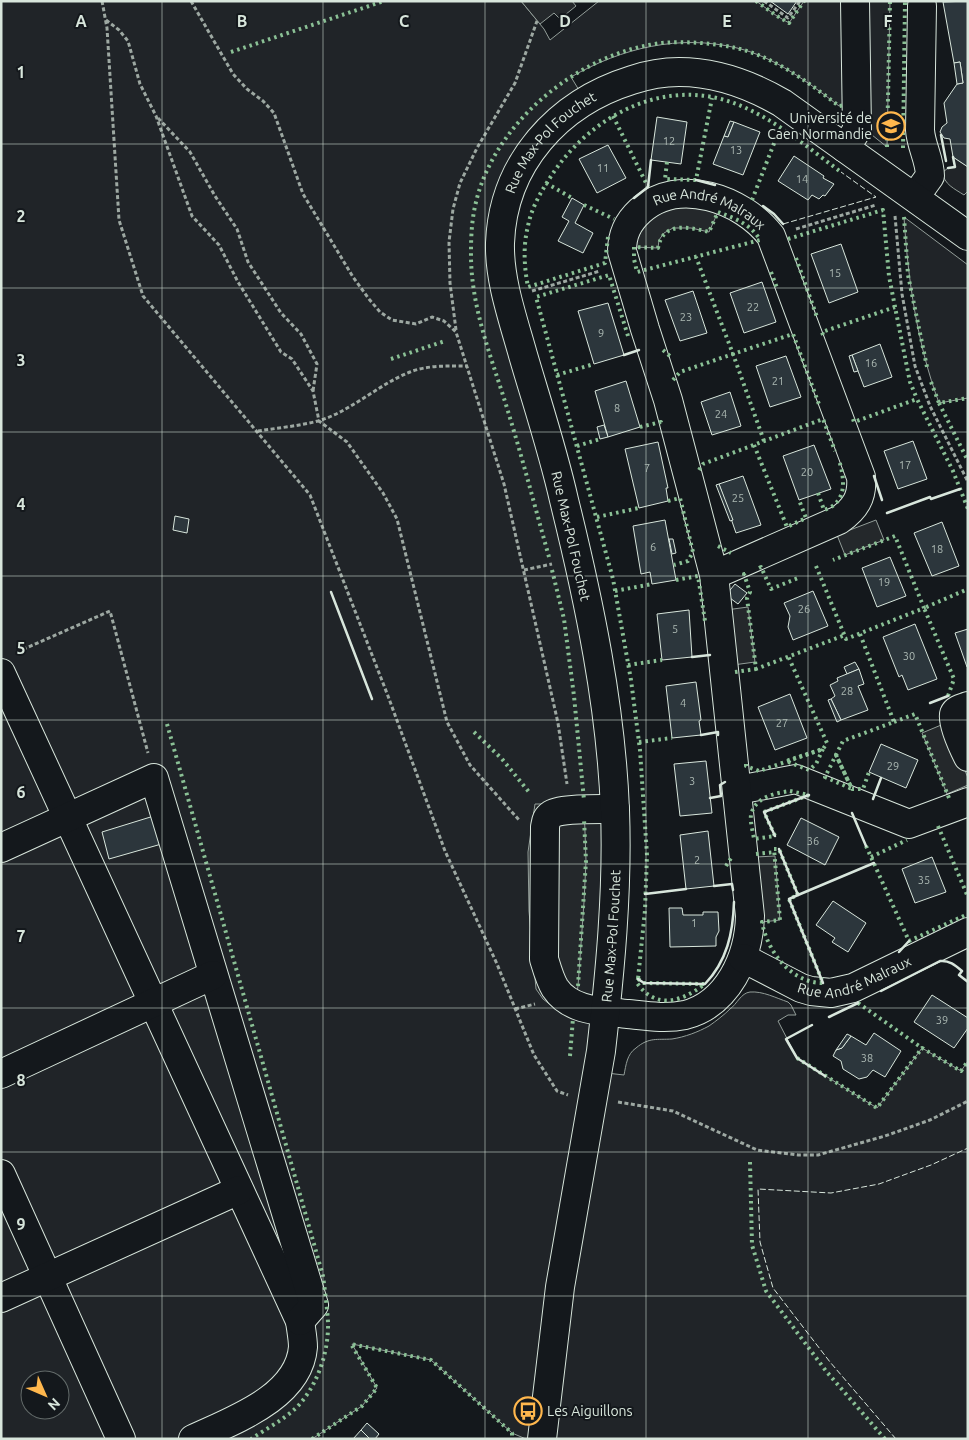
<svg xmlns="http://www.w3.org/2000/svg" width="969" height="1440" font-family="Ubuntu,sans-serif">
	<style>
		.green { fill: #202428; stroke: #939e99; fill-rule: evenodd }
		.parking { fill: #24282b; stroke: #939e99 }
		.building { fill: #2c363c; stroke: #d8e6dc }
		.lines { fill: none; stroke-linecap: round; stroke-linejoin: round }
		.minor-casing { stroke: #d8e6dc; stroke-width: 30 }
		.path { stroke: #9da8a2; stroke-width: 3; stroke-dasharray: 4 2.5; stroke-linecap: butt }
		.minor { stroke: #14181c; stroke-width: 28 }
		.hedge { stroke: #8ac095; stroke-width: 4; stroke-dasharray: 2.5 4; stroke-linecap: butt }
		.fence { stroke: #d8e6dc; stroke-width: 1; stroke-dasharray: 6 2.5; stroke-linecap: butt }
		.wall { stroke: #d8e6dc; stroke-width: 2.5 }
		.grid { fill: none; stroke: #d8e6dc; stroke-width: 1; stroke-opacity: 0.55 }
		.labels { text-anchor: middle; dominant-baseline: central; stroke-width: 4; stroke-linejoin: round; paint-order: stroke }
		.number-label { font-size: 11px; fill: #adbab4 }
		.poi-label { font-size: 14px; fill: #d8e6dc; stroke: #14181c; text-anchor: end }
		.street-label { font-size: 14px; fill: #d8e6dc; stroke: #14181c }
		.grid-label { font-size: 16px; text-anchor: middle; font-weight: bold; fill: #d8e6dc; stroke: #14181c; stroke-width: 4; stroke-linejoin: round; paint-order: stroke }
	</style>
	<rect width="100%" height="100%" fill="#14181c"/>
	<!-- green -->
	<g class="green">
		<path d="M 1,1 L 521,1 L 544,29 L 550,40 L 599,1 L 756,1 L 777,16 L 789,23 L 804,1 L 844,1 L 846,105 L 839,106 C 809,83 775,57 737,48 C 679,34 622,48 571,77 L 585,100 L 566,113 L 503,222 L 611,755 L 598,1072 L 624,1075 C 626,1065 627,1054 636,1048 C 649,1037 657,1040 672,1039 C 685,1037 698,1032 709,1026 C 716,1021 724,1015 730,1009 C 737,1004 741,993 750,992 C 763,991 776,998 788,1002 L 791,1005 L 796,1015 L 788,1015 L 778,1021 L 797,1058 L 877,1108 L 922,1048 L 961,1071 L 968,1061 L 968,1439 L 526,1439 L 512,1433 L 431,1360 L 352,1344 L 377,1388 L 362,1406 L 312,1439 L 1,1439 ZM 30,1380 L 60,1380 L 60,1410 L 30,1410 Z"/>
		<path d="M 863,1 L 890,1 L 887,147 L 867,131 Z"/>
		<path d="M 953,157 L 968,167 L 968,191 L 964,195 C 955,189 943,184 943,172 L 948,168 L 955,167 Z"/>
		<path d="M 904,217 L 968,265 L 968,398 L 939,403 C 917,343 908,280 904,217 Z"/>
	</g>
	<!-- parking -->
	<g class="parking">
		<path d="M 521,1 L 572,1 L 576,6 L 560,19 L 554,13 L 540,24 Z"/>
		<path d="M 676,204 L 718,212 L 709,232 L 691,228 L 673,228 L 664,233 L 659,240 L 658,248 L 634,247 L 645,222 Z"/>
		<path d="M 876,520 L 884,540 L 845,555 L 837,535 Z"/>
		<path d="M 748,607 L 755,662 L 733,665 L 726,610 Z"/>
		<path d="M 946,723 L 968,778 L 968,785 L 947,794 L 922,733 Z"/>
		<path d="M 535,804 L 584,804 L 586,861 L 584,902 L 578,986 L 573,1018 L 552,1006 L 543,999 L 536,989 L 529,911 L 528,852 Z"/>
		<path d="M 775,856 L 780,920 L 762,922 L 756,857 Z"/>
	</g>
	<!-- building -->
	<g class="building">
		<path d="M 770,1 L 797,1 L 788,14 Z"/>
		<path d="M 968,1 L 968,167 L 953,157 L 950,139 L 944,138 L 940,132 L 942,127 L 947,123 L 944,103 L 957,84 L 963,83 L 960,62 L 954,63 L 943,2 Z"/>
		<path d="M 960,62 L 963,83 L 957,84 L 954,63 Z"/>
		<path d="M 657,117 L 687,122 L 681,164 L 651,160 Z"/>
		<path d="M 730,121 L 734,122 L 728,137 L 724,136 Z"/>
		<path d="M 734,122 L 760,132 L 743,175 L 713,164 L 724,136 L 728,137 Z"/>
		<path d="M 608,145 L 626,178 L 597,193 L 579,159 Z"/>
		<path d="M 794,156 L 824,176 L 823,178 L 834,184 L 825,196 L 823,195 L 819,199 L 812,195 L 808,200 L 778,181 Z"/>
		<path d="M 572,198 L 584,205 L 575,223 L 593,233 L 583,253 L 558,241 L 569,221 L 562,217 Z"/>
		<path d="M 841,244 L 858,292 L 829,303 L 811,254 Z"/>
		<path d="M 762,282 L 776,322 L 744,333 L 730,293 Z"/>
		<path d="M 693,291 L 707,333 L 680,341 L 665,300 Z"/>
		<path d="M 608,303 L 624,355 L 594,364 L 578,311 Z"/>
		<path d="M 880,344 L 892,377 L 864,387 L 852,355 Z"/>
		<path d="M 852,355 L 858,371 L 854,372 L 849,356 Z"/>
		<path d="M 786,356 L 801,397 L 770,407 L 756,366 Z"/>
		<path d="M 626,381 L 640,427 L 608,437 L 595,391 Z"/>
		<path d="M 730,392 L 741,426 L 712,435 L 701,402 Z"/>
		<path d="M 604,425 L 608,437 L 600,439 L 597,427 Z"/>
		<path d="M 913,441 L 927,479 L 898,489 L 884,451 Z"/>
		<path d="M 658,442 L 668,488 L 666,488 L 668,501 L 639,508 L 625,449 Z"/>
		<path d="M 814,445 L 831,489 L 799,500 L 783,456 Z"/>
		<path d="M 743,476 L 761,525 L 736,533 L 719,484 Z"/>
		<path d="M 719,484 L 733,520 L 730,521 L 716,485 Z"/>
		<path d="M 175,516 L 189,519 L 187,533 L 173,530 Z"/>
		<path d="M 665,520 L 676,580 L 652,584 L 650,572 L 641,574 L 633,526 Z"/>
		<path d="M 942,522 L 959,566 L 932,576 L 914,533 Z"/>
		<path d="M 669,539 L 673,539 L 676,553 L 672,554 Z"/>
		<path d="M 890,557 L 906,596 L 877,607 L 862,568 Z"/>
		<path d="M 735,584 L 747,593 L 738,604 L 726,595 Z"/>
		<path d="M 813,591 L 828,626 L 793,640 L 788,627 L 790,616 L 784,603 Z"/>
		<path d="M 689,610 L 692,657 L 662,660 L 657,614 Z"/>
		<path d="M 915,624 L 937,679 L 908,690 L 902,675 L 899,677 L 883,637 Z"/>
		<path d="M 968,629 L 968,667 L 967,667 L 955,633 Z"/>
		<path d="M 855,662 L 859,669 L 847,674 L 844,667 Z"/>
		<path d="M 859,669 L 864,684 L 858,686 L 868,710 L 841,720 L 831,699 L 835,696 L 830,685 L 838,681 L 837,678 Z"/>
		<path d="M 696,682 L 701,720 L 699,721 L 701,735 L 672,738 L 666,686 Z"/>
		<path d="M 790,694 L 807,738 L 775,750 L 758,707 Z"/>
		<path d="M 831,699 L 841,720 L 837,722 L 828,700 Z"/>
		<path d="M 881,744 L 918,760 L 906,788 L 869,772 Z"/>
		<path d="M 706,761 L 712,813 L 680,816 L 674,764 Z"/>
		<path d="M 157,815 L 165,843 L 109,859 L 102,832 Z"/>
		<path d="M 801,818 L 839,837 L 825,865 L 787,845 Z"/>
		<path d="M 708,831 L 714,886 L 686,889 L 680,835 Z"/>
		<path d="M 932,857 L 946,892 L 915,903 L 902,869 Z"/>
		<path d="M 833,901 L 866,923 L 848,952 L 832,942 L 835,938 L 816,925 Z"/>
		<path d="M 669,908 L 682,908 L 683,915 L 703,915 L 703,912 L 718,912 L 719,931 L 716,937 L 716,946 L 670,947 Z"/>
		<path d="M 932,995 L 968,1018 L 968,1028 L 954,1048 L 914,1022 Z"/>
		<path d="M 874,1033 L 901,1051 L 885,1077 L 873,1070 L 867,1077 L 859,1079 L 843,1069 L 841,1061 L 833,1056 L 836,1050 L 842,1048 L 851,1036 L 866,1045 Z"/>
		<path d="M 847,1034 L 851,1036 L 842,1048 L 836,1050 Z"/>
		<path d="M 367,1423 L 379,1434 L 375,1439 L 370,1439 L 361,1430 Z"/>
		<path d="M 361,1430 L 370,1439 L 353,1439 Z"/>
	</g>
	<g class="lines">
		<!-- minor casing -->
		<g class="minor-casing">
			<g id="minor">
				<path d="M 845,148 L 857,130 L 855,1"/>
				<path d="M 915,197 L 930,176 C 930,160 921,146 920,130 L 922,6"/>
				<path d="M 1,673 L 300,1321 C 301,1329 303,1339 303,1347 C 299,1398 231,1421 193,1439"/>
				<path d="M 968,706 C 963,708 956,709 954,714 C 951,722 964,749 968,757"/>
				<path d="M 738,790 L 796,779 L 909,824 L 968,802"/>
				<path id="s1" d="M 615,809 C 601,809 562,808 552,814 C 546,818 546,821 545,827 L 544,959 C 547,969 550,980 555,988 C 571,1012 603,1011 628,1014 C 647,1016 666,1019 685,1015 C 728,1004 749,957 750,916 L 714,575 L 668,400 L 645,329 L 622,251 C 622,234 628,222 640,211 C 678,176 743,199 771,236 L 861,477 C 863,497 855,509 839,520 L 714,575"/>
				<path d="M 1,848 L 154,778 L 314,1305 L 300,1321"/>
				<path id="s2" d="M 743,958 L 801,988 L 811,991 L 831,993 L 853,988 L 968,932"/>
				<path d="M 1,1074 L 213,975"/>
				<path d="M 1,1174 L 121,1439"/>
				<path d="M 1,1298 L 239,1190"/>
				<path id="s3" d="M 542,1439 L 560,1287 L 601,1051 C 610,972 618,890 615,810 C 611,706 589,601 564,500 C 553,451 537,403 523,355 C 513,319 499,280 500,243 C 503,163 558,103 632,80 C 647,75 663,72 679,72 C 716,72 751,85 782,103 L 968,236"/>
			</g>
		</g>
		<!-- path -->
		<g class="path">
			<path d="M 102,1 L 107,28 L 119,220 L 143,296 L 310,495 L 388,696 L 445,851 L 497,964 L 534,1055 L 557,1091 L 568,1095"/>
			<path d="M 191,1 L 233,74 L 247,89 L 263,101 L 274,113 L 303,194 L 353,277 L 369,299 L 380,312 L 392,320 L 416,324 L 432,317 L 444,321 L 456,332 L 504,484 L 558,723 L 567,784"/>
			<path d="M 764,1 L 788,18 L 800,1"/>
			<path d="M 106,20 L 119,30 L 128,41 L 140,84 L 156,116 L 192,216 L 219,245 L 238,282 L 281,352 L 292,359 L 313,391 L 319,421 L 347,442 L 383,493 L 397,519 L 447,722 L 470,765 L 519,820"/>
			<path d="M 158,118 L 190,152 L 215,196 L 237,229 L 248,262 L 281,313 L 301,334 L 317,364 L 313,391"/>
			<path d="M 895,216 L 902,294 L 915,366 L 930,406 L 968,482"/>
			<path d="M 796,229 L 876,205"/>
			<path d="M 532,291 L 600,271"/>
			<path d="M 456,330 L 450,283 L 449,242 L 453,209 L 460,183 L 477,148 L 515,83 L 537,21"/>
			<path d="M 258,431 C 277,428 299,426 318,421 C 350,412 379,384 410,372 C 427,365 449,366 467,366"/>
			<path d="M 524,570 L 552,564"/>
			<path d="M 17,652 L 110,611 L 148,753"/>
			<path d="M 515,1009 L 535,1004"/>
			<path d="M 618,1102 L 673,1111 L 757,1150 L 798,1155 L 818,1155 L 885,1136 L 930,1120 L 968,1101"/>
		</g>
		<!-- minor -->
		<use href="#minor" class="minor"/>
		<!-- hedge -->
		<g class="hedge">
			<path d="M 756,1 L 777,16 L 789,23 L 804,1"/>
			<path d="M 231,52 L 384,1"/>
			<path d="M 613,116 L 648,187"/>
			<path d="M 887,147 L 890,1"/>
			<path d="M 903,148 L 905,1"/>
			<path d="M 667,162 L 665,179 L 696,180 L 712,98"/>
			<path d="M 546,183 L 572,198"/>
			<path d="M 752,200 L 780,128"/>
			<path d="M 584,205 L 614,219"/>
			<path d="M 718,212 C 734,218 751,224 760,240 L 637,272 L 634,259 L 634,247 L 658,248 C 663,221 689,227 709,232 Z"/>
			<path d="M 904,217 L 908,275 L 927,367"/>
			<path d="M 608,237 L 605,263 L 528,287 C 524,266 523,246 528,226 C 531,210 539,195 548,181 C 583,123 652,81 721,99 C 766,111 804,145 841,172"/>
			<path d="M 788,239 L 883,210 L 889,276 L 895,307"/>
			<path d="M 796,258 L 817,317"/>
			<path d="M 771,272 L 777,288"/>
			<path d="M 823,335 L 822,332 L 895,307 L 910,382 L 917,399"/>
			<path d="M 628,336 L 609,275 L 536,297 L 613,579 L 631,680 L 640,750 L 647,855 L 645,910 L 638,979"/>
			<path d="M 663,350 L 671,357"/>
			<path d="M 391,359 L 445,341"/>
			<path d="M 557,375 L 594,364"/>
			<path d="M 673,380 L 680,372 L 733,354 L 696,257"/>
			<path d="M 931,382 L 939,403 L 968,398"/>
			<path d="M 939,403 L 968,461"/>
			<path d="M 853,419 L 854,422 L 917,399 L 953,471 L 968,509"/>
			<path d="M 640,427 L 661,422 L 662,426"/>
			<path d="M 764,441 L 733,354 L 793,334 L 820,407"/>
			<path d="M 754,445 L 787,527 L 806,518 L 799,500"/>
			<path d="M 577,446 L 600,439"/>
			<path d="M 699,470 L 703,464 L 823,419 L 835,451"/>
			<path d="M 818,493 L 824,510 C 827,509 832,507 835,504 C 847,493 843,474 839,460"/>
			<path d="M 668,501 L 680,498 L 693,552 L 688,561 L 674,565"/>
			<path d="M 597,517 L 639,508"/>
			<path d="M 718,546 L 731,553"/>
			<path d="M 549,557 C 536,511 524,464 510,418 C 494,363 470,309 471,251 C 471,235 472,218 476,202 C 495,121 581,52 662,43 C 686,41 713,43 736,48 C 775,57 809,83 839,106 L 846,105"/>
			<path d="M 816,566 L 846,639 L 924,608 L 895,536 L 833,560"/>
			<path d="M 759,568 L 761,567 L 771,589 L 798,578"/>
			<path d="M 552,570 L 564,619 L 574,696 L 584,800"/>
			<path d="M 745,574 L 744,574 L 750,592 L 747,598 L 756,669 L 845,635"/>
			<path d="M 676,580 L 698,576 L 705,621"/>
			<path d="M 615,591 L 652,584"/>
			<path d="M 860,634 L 894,722 L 843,741 L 836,755 L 852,789 L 863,789 L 869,772"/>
			<path d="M 628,665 L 662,660"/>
			<path d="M 735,672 L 756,669"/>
			<path d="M 948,696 L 954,679 L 924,608 L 968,589"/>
			<path d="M 894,722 L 915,714 L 949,798"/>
			<path d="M 167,724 L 323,1276 C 325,1291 327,1307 328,1322 C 329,1352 317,1387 296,1408 C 283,1420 266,1429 251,1439"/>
			<path d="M 474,732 L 502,759 L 529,792"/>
			<path d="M 639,742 L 672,738"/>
			<path d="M 823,749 L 816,764 L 809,770 L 786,761 Z"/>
			<path d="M 836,755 L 852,789 L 825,777 Z"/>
			<path d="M 746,764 L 746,766 L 759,771 L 823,749 L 827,743 L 788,656"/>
			<path d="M 790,791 L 809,795 L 764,812 L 775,836 L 754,839 C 753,832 750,822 751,815 C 755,797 775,793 790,791 Z"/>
			<path d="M 938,826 L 968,897"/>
			<path d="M 866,846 L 909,941 L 968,914"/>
			<path d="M 774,849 L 779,849 L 798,895 L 789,899 L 823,983 C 791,983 767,951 762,922 L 780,920 Z"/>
			<path d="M 756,854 L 775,852"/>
			<path d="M 871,857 L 907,840"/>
			<path d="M 726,866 L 733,855"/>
			<path d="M 638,979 L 644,983 L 705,984 C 682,1001 657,1011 637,983 Z"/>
			<path d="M 578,986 L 586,861 L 584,819"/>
			<path d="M 858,1003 L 922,1048"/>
			<path d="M 570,1056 L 573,1018"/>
			<path d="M 797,1058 L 877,1108 L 922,1048 L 961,1071 L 968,1061"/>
			<path d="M 750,1162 L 752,1245 L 766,1291 L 826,1371 L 885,1439"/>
			<path d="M 312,1439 L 362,1406 L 377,1388 L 351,1344 L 431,1360 L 512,1433 L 512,1439"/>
		</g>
		<!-- fence -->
		<g class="fence">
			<path d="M 783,224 L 876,197 L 841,172"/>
			<path d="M 896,1439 L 830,1362 L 773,1288 L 760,1242 L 758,1189 L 831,1193 L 879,1184 L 931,1165 L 968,1148"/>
		</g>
		<!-- wall -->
		<g class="wall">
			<path d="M 941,135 L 946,161"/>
			<path d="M 948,168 L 955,167 L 953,157"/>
			<path d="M 696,180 L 715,185"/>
			<path d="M 634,198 L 648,187 L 651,160"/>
			<path d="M 763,206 L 774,214 L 783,224"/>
			<path d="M 624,355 L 639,350"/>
			<path d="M 874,476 L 882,500"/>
			<path d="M 887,513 L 930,497 L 931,499 L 960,489"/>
			<path d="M 331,592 L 372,699"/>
			<path d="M 692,657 L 710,655"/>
			<path d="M 930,703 L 948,696"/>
			<path d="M 701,735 L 718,732 L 718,735"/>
			<path d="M 710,798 L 721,796 L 720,785 L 725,782"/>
			<path d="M 873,799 L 881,778"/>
			<path d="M 852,813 L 866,846"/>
			<path d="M 775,836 L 764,812 L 809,795"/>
			<path d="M 779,849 L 798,895 L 874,863"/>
			<path d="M 714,886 L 732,884 L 733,890"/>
			<path d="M 645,894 L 686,889"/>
			<path d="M 798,895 L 789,899 L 823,983"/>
			<path d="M 899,952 L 909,941"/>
			<path d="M 638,979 L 644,983 L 705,984 C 727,961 733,933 734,902"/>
			<path d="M 881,991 L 940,961 C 949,960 955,965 962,971 L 959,975 L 968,982"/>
			<path d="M 829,1017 L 858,1003"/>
			<path d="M 812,1025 L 786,1039 L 797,1058 L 825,1076"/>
		</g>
	</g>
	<!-- grid -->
	<path class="grid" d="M 162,1 L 162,1439M 323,1 L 323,1439M 485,1 L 485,1439M 646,1 L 646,1439M 808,1 L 808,1439M 1,144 L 968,144M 1,288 L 968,288M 1,432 L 968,432M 1,576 L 968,576M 1,720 L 968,720M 1,864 L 968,864M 1,1008 L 968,1008M 1,1152 L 968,1152M 1,1296 L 968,1296"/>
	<!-- icons -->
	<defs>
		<g id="university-ring" transform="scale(1.4375)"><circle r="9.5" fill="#14181c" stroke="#ffb74d" stroke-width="1.5"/><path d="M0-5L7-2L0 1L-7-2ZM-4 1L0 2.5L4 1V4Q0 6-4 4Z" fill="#ffb74d"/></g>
		<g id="bus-ring" transform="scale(1.4375)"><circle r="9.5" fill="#14181c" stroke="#ffb74d" stroke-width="1.5"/><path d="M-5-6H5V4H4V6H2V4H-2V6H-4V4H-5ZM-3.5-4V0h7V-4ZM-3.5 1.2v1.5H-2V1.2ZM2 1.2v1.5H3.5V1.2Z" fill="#ffb74d"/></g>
	</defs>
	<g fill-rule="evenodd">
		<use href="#university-ring" x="891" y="126"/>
		<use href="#bus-ring" x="528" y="1411"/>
	</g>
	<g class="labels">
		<!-- number labels -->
		<g class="number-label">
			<text x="669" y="141">12</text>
			<text x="736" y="150">13</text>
			<text x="603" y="168">11</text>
			<text x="802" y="179">14</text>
			<text x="835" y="273">15</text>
			<text x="753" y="307">22</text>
			<text x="686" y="317">23</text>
			<text x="601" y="333">9</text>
			<text x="871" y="363">16</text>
			<text x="778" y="381">21</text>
			<text x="617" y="408">8</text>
			<text x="721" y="414">24</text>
			<text x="905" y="465">17</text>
			<text x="647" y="468">7</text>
			<text x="807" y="472">20</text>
			<text x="738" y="498">25</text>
			<text x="653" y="547">6</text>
			<text x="937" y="549">18</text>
			<text x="884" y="582">19</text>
			<text x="804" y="609">26</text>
			<text x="675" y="629">5</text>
			<text x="909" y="656">30</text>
			<text x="847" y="691">28</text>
			<text x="683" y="703">4</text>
			<text x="782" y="723">27</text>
			<text x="893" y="766">29</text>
			<text x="692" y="781">3</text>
			<text x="813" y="841">36</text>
			<text x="697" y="860">2</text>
			<text x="924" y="880">35</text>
			<text x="694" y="923">1</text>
			<text x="942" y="1020">39</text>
			<text x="867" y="1058">38</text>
		</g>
		<!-- poi labels -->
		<g class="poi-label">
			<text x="872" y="118">Université de<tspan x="872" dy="16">Caen Normandie</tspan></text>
			<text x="547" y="1411" text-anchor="start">Les Aiguillons</text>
		</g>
		<!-- street labels -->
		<g class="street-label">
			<text stroke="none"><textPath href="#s3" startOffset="1332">Rue Max-Pol Fouchet</textPath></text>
			<text stroke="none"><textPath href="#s1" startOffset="1308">Rue André Malraux</textPath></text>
			<text transform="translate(571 536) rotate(77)">Rue Max-Pol Fouchet</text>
			<text stroke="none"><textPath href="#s3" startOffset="508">Rue Max-Pol Fouchet</textPath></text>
			<text stroke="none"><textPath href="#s2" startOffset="122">Rue André Malraux</textPath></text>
		</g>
	</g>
	<g class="grid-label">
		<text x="81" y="27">A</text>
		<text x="242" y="27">B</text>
		<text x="404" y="27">C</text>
		<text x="565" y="27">D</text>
		<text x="727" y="27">E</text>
		<text x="888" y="27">F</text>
		<text x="21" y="78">1</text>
		<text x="21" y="222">2</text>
		<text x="21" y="366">3</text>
		<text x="21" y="510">4</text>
		<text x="21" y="654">5</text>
		<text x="21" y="798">6</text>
		<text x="21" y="942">7</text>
		<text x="21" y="1086">8</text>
		<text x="21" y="1230">9</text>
	</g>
	<!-- border -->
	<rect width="969" height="1440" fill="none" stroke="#d8e6dc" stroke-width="5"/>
	<!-- north arrow -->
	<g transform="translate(45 1395) rotate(135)"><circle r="24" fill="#14181c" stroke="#626a69"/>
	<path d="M0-4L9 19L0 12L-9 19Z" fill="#ffb74d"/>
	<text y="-8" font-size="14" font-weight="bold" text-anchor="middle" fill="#d8e6dc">N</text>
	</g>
</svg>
